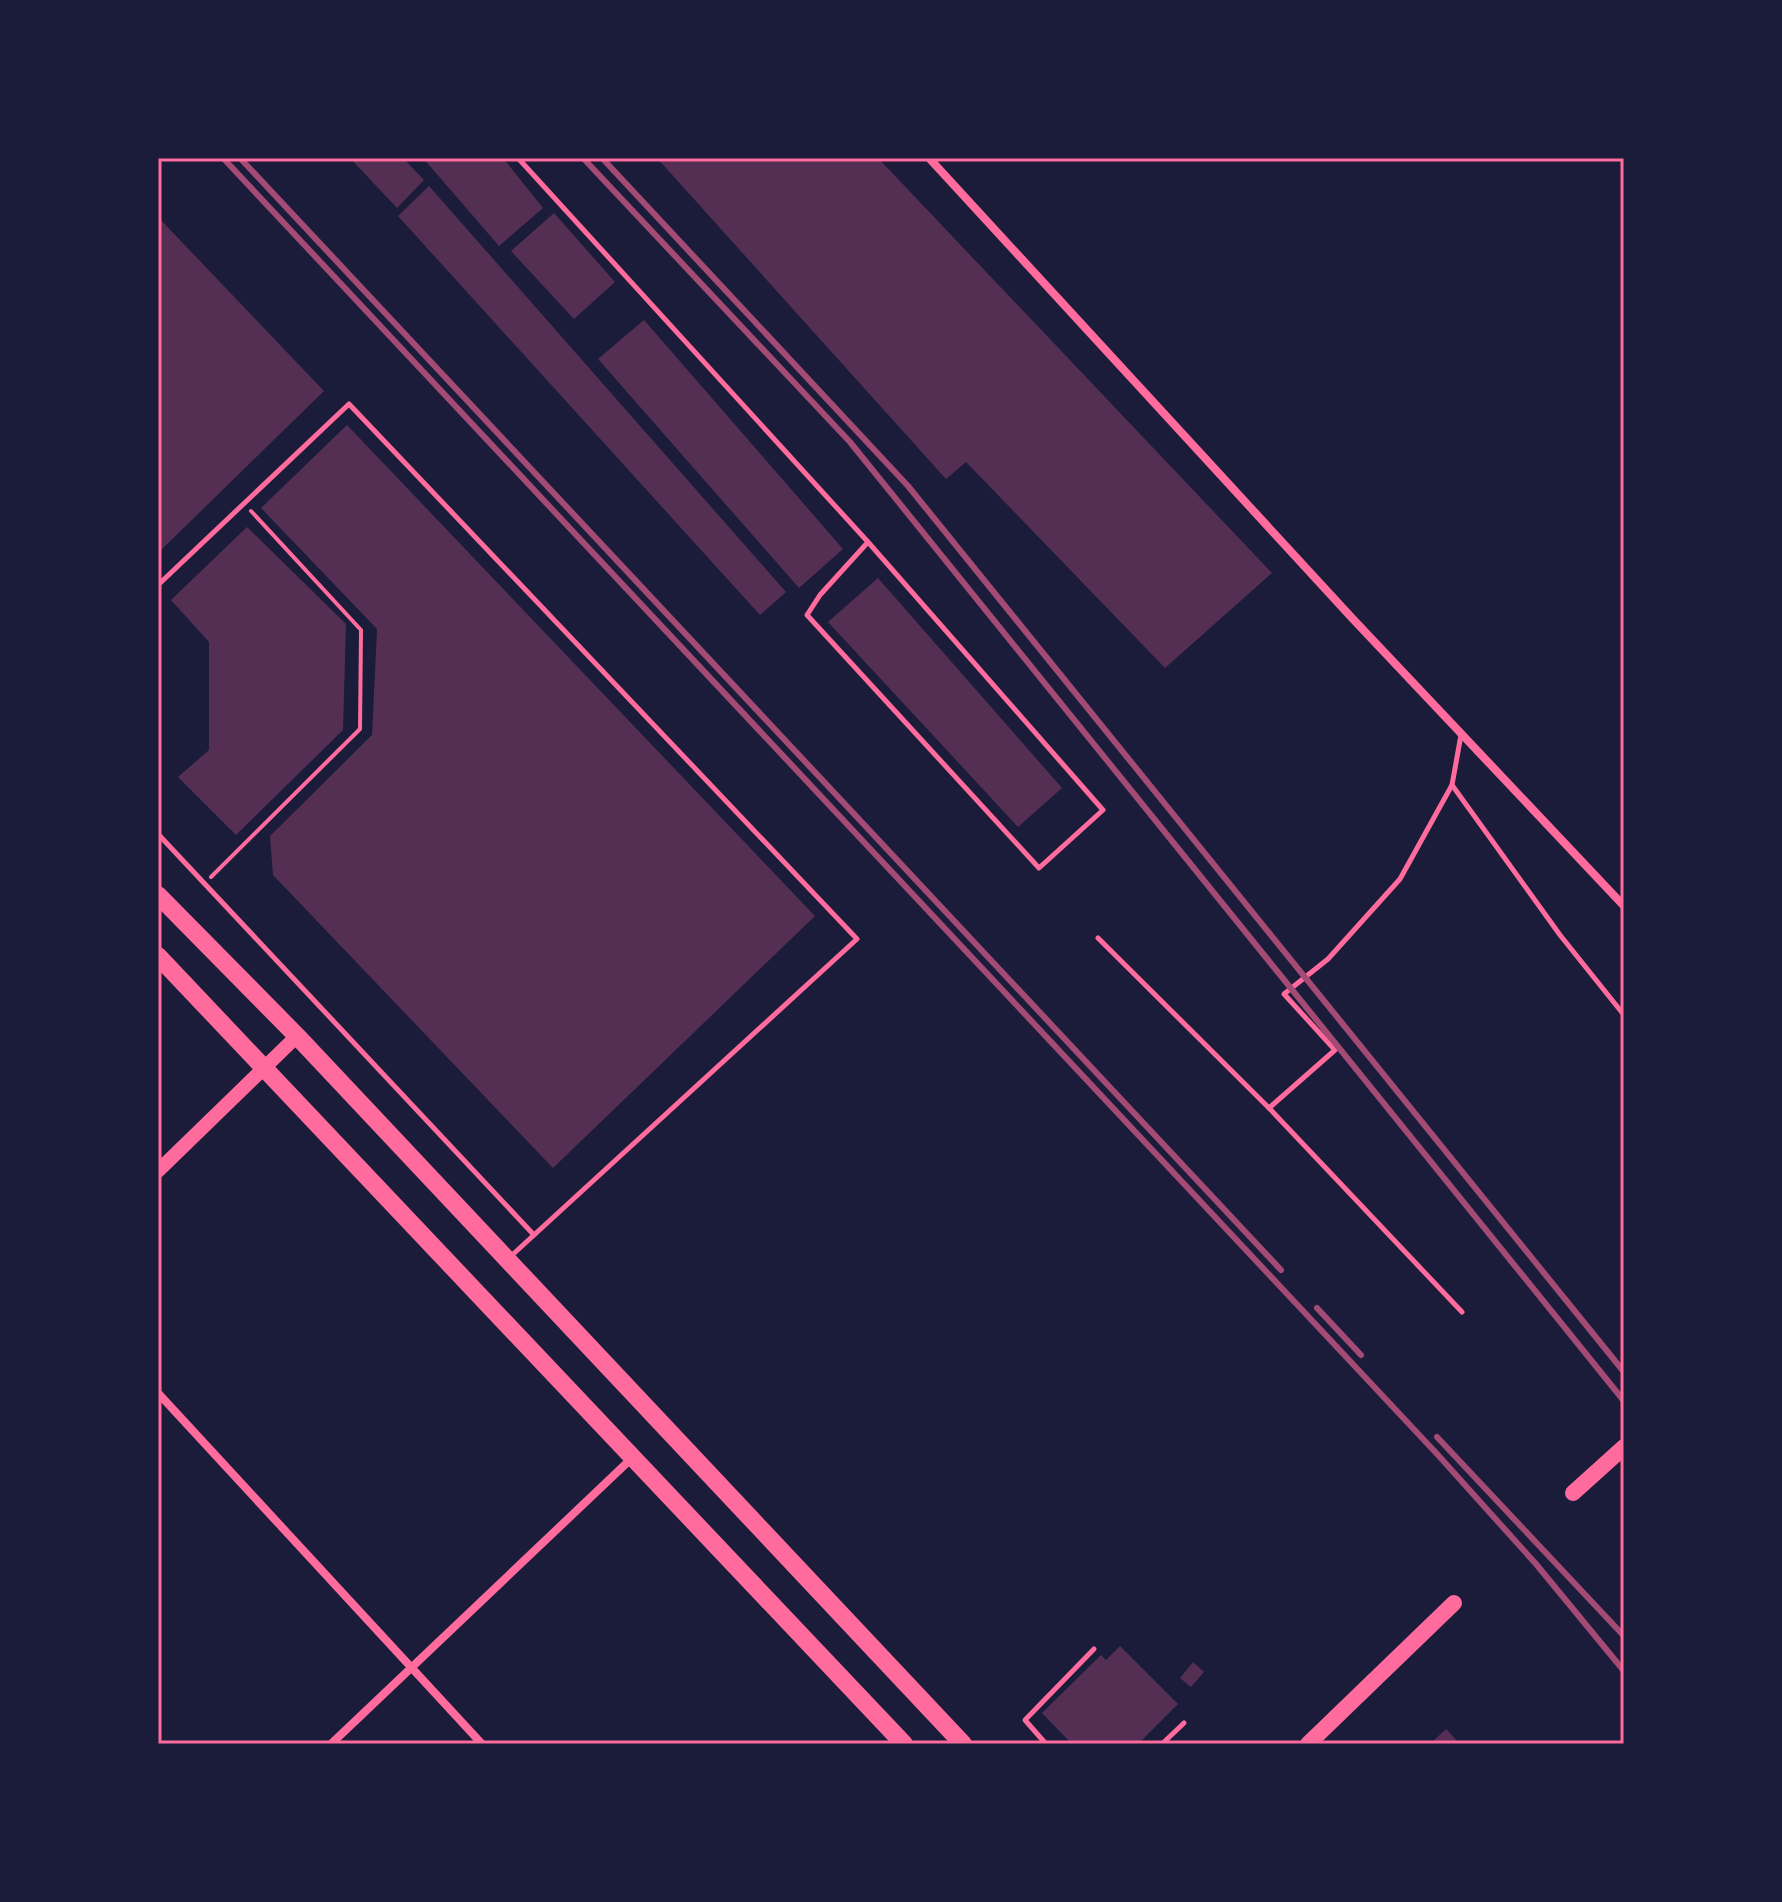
<svg xmlns="http://www.w3.org/2000/svg" width="1782" height="1902" font-family="Signika,sans-serif">
	<style>
		.building { fill: #542f53 }
		.lines { fill: none; stroke-linecap: round; stroke-linejoin: round }
		.path { stroke: #ff6b9d; stroke-width: 4 }
		.service { stroke: #ff6b9d; stroke-width: 5 }
		.minor { stroke: #ff6b9d; stroke-width: 8 }
		.tertiary { stroke: #ff6b9d; stroke-width: 14 }
		.secondary { stroke: #ff6b9d; stroke-width: 16 }
		.trunk { stroke: #ff6b9d; stroke-width: 18 }
		.rail { stroke: #a44b75; stroke-width: 6 }
		.neatline { fill: none; stroke: #ff6b9d; stroke-width: 3 }
	</style>
	<rect width="100%" height="100%" fill="#1b1b3a"/>
	<!-- building -->
	<g class="building">
		<path d="M 350,158 L 403,158 L 424,180 L 397,208 Z"/>
		<path d="M 423,158 L 503,158 L 543,208 L 499,246 Z"/>
		<path d="M 657,158 L 878,158 L 1272,573 L 1165,668 L 966,462 L 946,479 Z"/>
		<path d="M 429,186 L 786,592 L 760,615 L 398,216 Z"/>
		<path d="M 554,213 L 615,282 L 574,319 L 511,251 Z"/>
		<path d="M 158,217 L 324,391 L 158,553 Z"/>
		<path d="M 644,320 L 843,549 L 799,588 L 598,359 Z"/>
		<path d="M 347,425 L 815,916 L 553,1168 L 273,875 L 270,836 L 372,735 L 377,629 L 261,508 Z"/>
		<path d="M 247,527 L 346,624 L 343,730 L 236,835 L 178,777 L 209,750 L 209,642 L 171,600 Z"/>
		<path d="M 878,578 L 1062,788 L 1018,827 L 828,622 Z"/>
		<path d="M 1120,1646 L 1178,1704 L 1138,1744 L 1072,1744 L 1042,1713 L 1101,1655 L 1106,1660 Z"/>
		<path d="M 1193,1662 L 1204,1672 L 1191,1687 L 1180,1678 Z"/>
		<path d="M 1446,1729 L 1460,1744 L 1430,1744 Z"/>
	</g>
	<g class="lines">
		<!-- path -->
		<path class="path" d="M 211,877 L 360,729 L 361,630 L 251,511"/>
		<!-- service -->
		<g class="service">
			<path d="M 518,158 L 868,542 L 1103,810 L 1039,868 L 807,615 L 820,595 L 868,542"/>
			<path d="M 158,585 L 349,404 L 857,939 L 510,1257"/>
			<path d="M 1461,735 L 1452,785 L 1560,935 L 1624,1015"/>
			<path d="M 158,834 L 534,1235"/>
			<path d="M 1098,938 L 1269,1108 L 1462,1312"/>
			<path d="M 1269,1108 L 1335,1050 L 1284,994 L 1328,959 L 1400,879 L 1452,785"/>
			<path d="M 1046,1744 L 1025,1720 L 1094,1649"/>
			<path d="M 1162,1744 L 1184,1723"/>
		</g>
		<!-- minor -->
		<g class="minor">
			<path d="M 929,158 L 1352,618 L 1624,906"/>
			<path d="M 158,1393 L 482,1744"/>
			<path d="M 331,1744 L 632,1458"/>
		</g>
		<!-- tertiary -->
		<path class="tertiary" d="M 158,1171 L 297,1036"/>
		<!-- secondary -->
		<g class="secondary">
			<path d="M 1573,1493 L 1624,1447"/>
			<path d="M 1308,1744 L 1454,1603"/>
		</g>
		<!-- trunk -->
		<g class="trunk">
			<path d="M 158,895 L 297,1036 L 963,1744"/>
			<path d="M 158,956 L 904,1744"/>
		</g>
		<!-- rail -->
		<g class="rail">
			<path d="M 223,158 L 1438,1455 L 1536,1564 L 1624,1671"/>
			<path d="M 240,158 L 1281,1270"/>
			<path d="M 583,158 L 850,442 L 1624,1401"/>
			<path d="M 602,158 L 908,486 L 1624,1372"/>
			<path d="M 1317,1308 L 1361,1355"/>
			<path d="M 1437,1437 L 1624,1636"/>
		</g>
	</g>
	<!-- border -->
	<rect width="1782" height="1902" fill="none" stroke="#1b1b3a" stroke-width="320"/>
	<rect x="160" y="160" width="1462" height="1582" class="neatline"/>
</svg>
